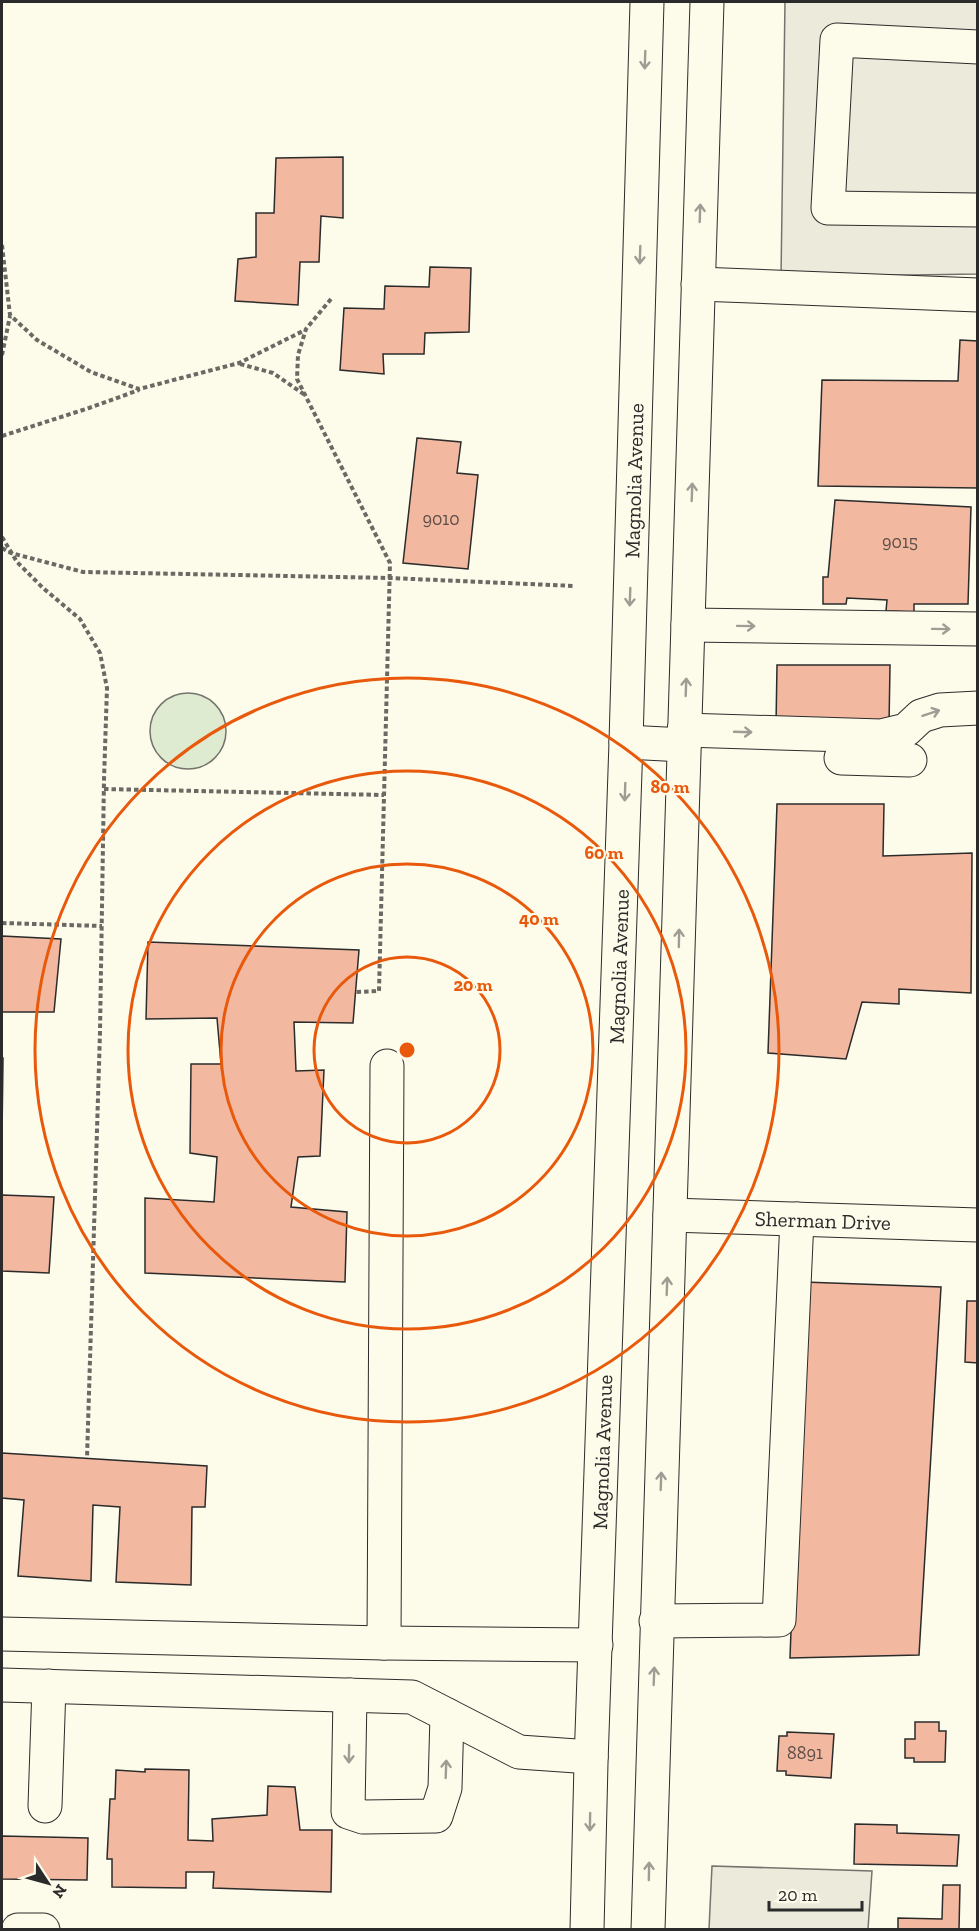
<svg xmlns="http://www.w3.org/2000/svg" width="979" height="1931" font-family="'Zilla Slab',serif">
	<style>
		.green { fill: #deebd1; stroke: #74746e; stroke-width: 1.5 }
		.parking { fill: #eceadb; stroke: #74746e; stroke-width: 1.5 }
		.building { fill: #f2b8a0; stroke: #2b2b2b; stroke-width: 1.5 }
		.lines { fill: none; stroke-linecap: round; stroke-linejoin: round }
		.minor-casing { stroke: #2b2b2b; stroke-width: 35 }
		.major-casing { stroke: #2b2b2b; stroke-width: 35 }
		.path { stroke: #6a6964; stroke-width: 4; stroke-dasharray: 4.5 3; stroke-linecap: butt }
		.minor { stroke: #fdfbea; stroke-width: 33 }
		.major { stroke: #fdfbea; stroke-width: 33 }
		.oneway { stroke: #9e9d94 }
		.ring { fill: none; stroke: #e8590c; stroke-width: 3 }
		.labels { text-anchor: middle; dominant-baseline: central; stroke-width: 4.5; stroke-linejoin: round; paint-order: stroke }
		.number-label { font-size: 18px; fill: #5d4e48 }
		.street-label { font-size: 21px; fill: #2b2b2b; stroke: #fdfbea }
		.centre { fill: #e8590c; stroke: #fdfbea; stroke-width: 3 }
		.ring-label { font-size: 18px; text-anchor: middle; font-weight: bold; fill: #e8590c; stroke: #fdfbea; stroke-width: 4.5; stroke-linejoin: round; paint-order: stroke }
	</style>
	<rect width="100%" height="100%" fill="#fdfbea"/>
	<!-- green -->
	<circle class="green" cx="188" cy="731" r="38"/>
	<!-- parking -->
	<g class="parking">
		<path d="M 785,2 L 977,2 L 977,274 L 781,277 Z"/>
		<path d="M 712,1866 L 872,1871 L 868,1929 L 709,1929 Z"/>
	</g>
	<!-- building -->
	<g class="building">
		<path d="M 343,157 L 343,218 L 321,216 L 319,262 L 300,262 L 298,305 L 235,301 L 238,259 L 256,257 L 256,213 L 274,213 L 276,158 Z"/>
		<path d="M 430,267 L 471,268 L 469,332 L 425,333 L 424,354 L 383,354 L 384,374 L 340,370 L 344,308 L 384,309 L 385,286 L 429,287 Z"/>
		<path d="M 960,340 L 978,341 L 978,488 L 818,486 L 822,380 L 958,381 Z"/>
		<path d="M 417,438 L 461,442 L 457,473 L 478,475 L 468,569 L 403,563 Z"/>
		<path d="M 835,500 L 971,507 L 968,604 L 914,604 L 914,612 L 886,611 L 887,600 L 847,598 L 846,604 L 823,604 L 823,577 L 828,577 Z"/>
		<path d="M 777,665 L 890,665 L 889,726 L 776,725 Z"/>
		<path d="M 777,804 L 884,804 L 883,856 L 972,853 L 971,993 L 899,989 L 899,1004 L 862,1002 L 846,1059 L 768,1053 Z"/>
		<path d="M 2,936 L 61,939 L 54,1012 L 2,1012 Z"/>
		<path d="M 148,942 L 359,950 L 353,1023 L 294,1022 L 296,1071 L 324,1070 L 320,1156 L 298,1157 L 291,1207 L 347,1212 L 345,1282 L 145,1273 L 145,1198 L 214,1202 L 217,1157 L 190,1153 L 191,1064 L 221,1064 L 217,1018 L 146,1019 Z"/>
		<path d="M 2,1058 L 3,1058 L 2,1136 Z"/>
		<path d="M 2,1195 L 54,1197 L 49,1273 L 2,1271 Z"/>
		<path d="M 804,1282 L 941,1287 L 919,1655 L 790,1658 Z"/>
		<path d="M 967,1301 L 978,1301 L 978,1363 L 965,1362 Z"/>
		<path d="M 2,1453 L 207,1466 L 205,1507 L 192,1507 L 191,1585 L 116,1582 L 120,1507 L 93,1505 L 91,1581 L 18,1576 L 24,1500 L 2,1498 Z"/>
		<path d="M 915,1722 L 939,1722 L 939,1731 L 946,1731 L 945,1762 L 914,1762 L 914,1758 L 905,1758 L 905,1739 L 915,1739 Z"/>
		<path d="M 787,1732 L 834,1734 L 831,1778 L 786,1775 L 786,1771 L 777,1771 L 779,1736 L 787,1736 Z"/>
		<path d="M 145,1769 L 189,1770 L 188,1840 L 213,1841 L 212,1819 L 267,1815 L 268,1786 L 295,1787 L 300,1830 L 332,1830 L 331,1892 L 213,1888 L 214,1872 L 186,1872 L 186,1888 L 112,1887 L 112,1859 L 107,1859 L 110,1799 L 115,1799 L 116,1770 L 145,1772 Z"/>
		<path d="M 855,1824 L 897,1825 L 897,1833 L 959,1835 L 957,1866 L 854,1864 Z"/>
		<path d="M 2,1836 L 88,1838 L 87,1880 L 2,1879 Z"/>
		<path d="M 943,1885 L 960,1885 L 959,1930 L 898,1930 L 898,1918 L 942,1919 Z"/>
	</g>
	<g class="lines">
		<!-- minor casing -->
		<g class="minor-casing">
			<g id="minor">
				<path d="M 978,47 L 837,40 L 828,208 L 978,210"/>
				<path d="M 698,284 L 978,295"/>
				<path d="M 688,625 L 978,629"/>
				<path d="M 684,730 L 881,736 L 906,730 L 921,716 L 940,710 L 978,708"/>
				<path d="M 841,758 L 910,760"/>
				<path id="s1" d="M 670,1215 L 978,1225"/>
				<path d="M 656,1621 L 779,1620 L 797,1219"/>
				<path d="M 2,1634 L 384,1643 L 596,1645"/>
				<path d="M 384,1643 L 387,1066"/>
				<path d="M 2,1685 L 412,1697 L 519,1752 L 591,1757"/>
				<path d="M 350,1695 L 348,1812 L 363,1817 L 436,1816 L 445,1788 L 447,1715"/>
				<path d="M 45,1806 L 49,1686"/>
				<path d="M 18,1930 L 43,1930"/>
			</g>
		</g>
		<!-- major casing -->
		<g class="major-casing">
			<g id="major">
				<path d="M 626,742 L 684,745"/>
				<path id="s2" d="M 587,1930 L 591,1763 L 626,742 L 647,2"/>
				<path d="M 648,1930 L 707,2"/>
			</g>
		</g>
		<!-- path -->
		<g class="path">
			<path d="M 2,245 L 10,315 L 37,340 L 91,372 L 139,389 L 239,363 L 305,330"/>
			<path d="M 331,299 L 306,329 L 298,355 L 297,379 L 390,563 L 379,991 L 356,992"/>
			<path d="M 2,355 L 10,316"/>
			<path d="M 240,364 L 273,373 L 305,395"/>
			<path d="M 2,436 L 89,408 L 139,390"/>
			<path d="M 2,537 L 17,562 L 43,588 L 80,619 L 100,653 L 107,688 L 104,780 L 100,1032 L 87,1458"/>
			<path d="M 2,548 L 11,553 L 83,572 L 390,578 L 575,586"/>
			<path d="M 104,789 L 384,795"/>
			<path d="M 2,923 L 102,926"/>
		</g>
		<!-- minor -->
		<use href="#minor" class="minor"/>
		<!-- major -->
		<use href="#major" class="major"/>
	</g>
	<!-- one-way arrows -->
	<defs><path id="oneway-shaft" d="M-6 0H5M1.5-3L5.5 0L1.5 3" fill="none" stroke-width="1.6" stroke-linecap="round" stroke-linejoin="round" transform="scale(1.5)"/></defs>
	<g class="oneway">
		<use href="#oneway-shaft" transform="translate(645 60) rotate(92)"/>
		<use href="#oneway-shaft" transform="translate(700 213) rotate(-88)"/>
		<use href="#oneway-shaft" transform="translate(640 255) rotate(92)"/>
		<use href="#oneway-shaft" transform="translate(692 492) rotate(-88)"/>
		<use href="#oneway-shaft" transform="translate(630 597) rotate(92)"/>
		<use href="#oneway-shaft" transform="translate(746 626) rotate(1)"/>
		<use href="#oneway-shaft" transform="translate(941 629) rotate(1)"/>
		<use href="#oneway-shaft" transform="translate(686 687) rotate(-88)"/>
		<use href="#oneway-shaft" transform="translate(931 713) rotate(-18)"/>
		<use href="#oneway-shaft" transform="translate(743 732) rotate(2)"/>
		<use href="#oneway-shaft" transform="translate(625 792) rotate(92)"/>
		<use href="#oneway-shaft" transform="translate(679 938) rotate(-89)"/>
		<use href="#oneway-shaft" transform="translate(667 1286) rotate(-88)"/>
		<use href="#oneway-shaft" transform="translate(661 1481) rotate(-88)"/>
		<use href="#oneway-shaft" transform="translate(654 1676) rotate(-88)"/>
		<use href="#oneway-shaft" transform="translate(349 1754) rotate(91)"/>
		<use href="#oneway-shaft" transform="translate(446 1769) rotate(-88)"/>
		<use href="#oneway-shaft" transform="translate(590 1822) rotate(91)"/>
		<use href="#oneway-shaft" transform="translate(649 1871) rotate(-89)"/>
	</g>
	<!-- distance rings -->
	<g class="ring">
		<circle cx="407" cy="1050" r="93"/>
		<circle cx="407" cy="1050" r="186"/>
		<circle cx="407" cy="1050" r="279"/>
		<circle cx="407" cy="1050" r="372"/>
	</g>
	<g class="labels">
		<!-- number labels -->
		<g class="number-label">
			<text x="441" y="519">9010</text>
			<text x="900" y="542">9015</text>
			<text x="805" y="1753">8891</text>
		</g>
		<!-- street labels -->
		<g class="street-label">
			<text stroke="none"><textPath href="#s2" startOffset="1450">Magnolia Avenue</textPath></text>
			<text stroke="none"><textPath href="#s2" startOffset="964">Magnolia Avenue</textPath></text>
			<text stroke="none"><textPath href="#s1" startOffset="153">Sherman Drive</textPath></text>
			<text stroke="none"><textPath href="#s2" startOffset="478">Magnolia Avenue</textPath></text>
		</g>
	</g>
	<circle cx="407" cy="1050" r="9" class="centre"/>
	<g class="ring-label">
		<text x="670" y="793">80 m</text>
		<text x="604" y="859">60 m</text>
		<text x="539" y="925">40 m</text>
		<text x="473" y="991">20 m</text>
	</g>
	<!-- border -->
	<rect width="979" height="1931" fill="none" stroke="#2b2b2b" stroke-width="6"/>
	<!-- north arrow -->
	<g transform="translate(48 1883) rotate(126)" stroke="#fdfbea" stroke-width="4.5" paint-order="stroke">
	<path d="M0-4.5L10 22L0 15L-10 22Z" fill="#2b2b2b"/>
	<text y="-9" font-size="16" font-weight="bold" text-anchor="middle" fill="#2b2b2b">N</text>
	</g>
	<!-- scale -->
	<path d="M769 1901v9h93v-9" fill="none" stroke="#2b2b2b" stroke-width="3"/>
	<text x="778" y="1901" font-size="18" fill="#2b2b2b" stroke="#fdfbea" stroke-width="4.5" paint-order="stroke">20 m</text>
</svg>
